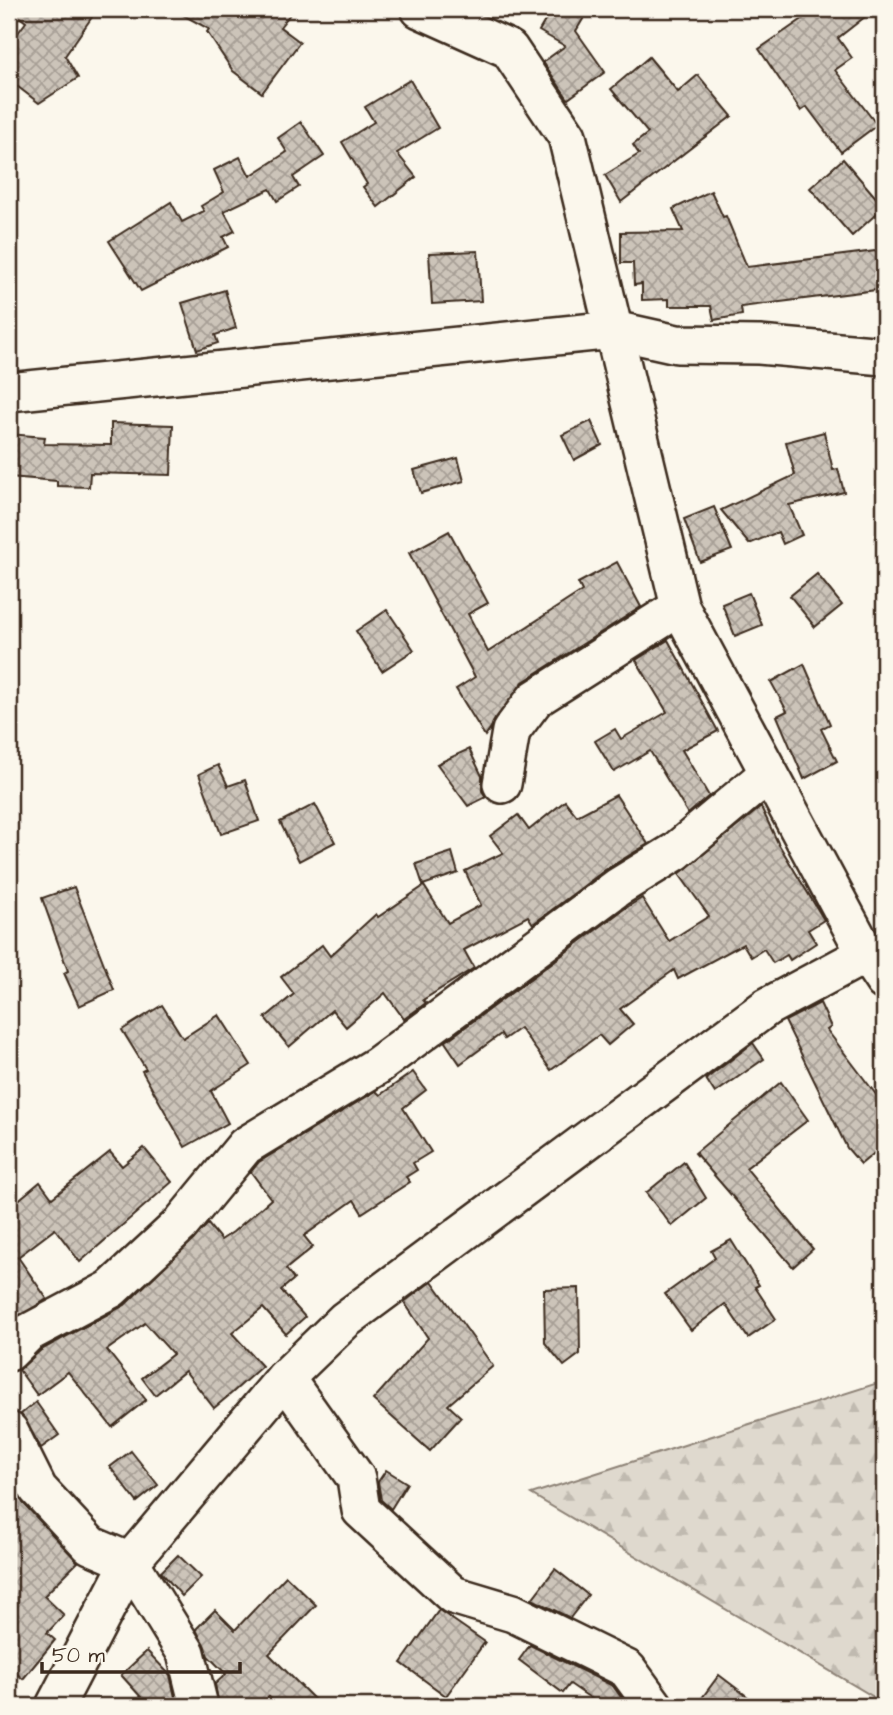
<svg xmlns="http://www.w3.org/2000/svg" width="893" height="1715" font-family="'Architects Daughter',sans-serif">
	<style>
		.forest { fill: url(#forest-firs); stroke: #8d8276; stroke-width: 2 }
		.building { fill: url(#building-cross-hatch); stroke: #3b2a1e; stroke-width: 2 }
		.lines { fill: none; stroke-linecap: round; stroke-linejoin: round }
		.minor-casing { stroke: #3b2a1e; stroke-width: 42 }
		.minor { stroke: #fbf7ec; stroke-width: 37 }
	</style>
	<defs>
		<pattern id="forest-firs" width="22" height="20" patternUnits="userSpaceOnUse" patternTransform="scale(1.75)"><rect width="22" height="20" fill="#dfd9ce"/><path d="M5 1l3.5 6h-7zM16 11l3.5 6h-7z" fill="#c0bab0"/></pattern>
		<pattern id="building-cross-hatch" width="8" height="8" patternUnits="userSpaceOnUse" patternTransform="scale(1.75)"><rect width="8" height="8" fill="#ccc4b9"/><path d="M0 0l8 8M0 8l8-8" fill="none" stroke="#a79f96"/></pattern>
	</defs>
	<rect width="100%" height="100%" fill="#fbf7ec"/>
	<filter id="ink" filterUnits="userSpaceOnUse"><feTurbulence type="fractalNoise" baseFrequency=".0143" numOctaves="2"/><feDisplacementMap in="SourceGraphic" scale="14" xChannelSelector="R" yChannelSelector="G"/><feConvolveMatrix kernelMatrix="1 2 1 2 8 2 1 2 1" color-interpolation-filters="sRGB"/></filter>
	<g filter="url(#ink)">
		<!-- forest -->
		<path class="forest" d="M 884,1381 L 884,1703 L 531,1494 Z"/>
		<!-- building -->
		<g class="building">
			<path d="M 9,9 L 81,9 L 92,17 L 65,56 L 78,78 L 39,103 L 9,80 L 9,45 L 26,22 Z"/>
			<path d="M 172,9 L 294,9 L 280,27 L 300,42 L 262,93 L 233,71 L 207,32 L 209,29 Z"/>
			<path d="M 552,9 L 589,9 L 576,31 L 605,72 L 568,99 L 543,62 L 565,46 L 539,31 Z"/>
			<path d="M 817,9 L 875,9 L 838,38 L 852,58 L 835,70 L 877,125 L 841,152 L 807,107 L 801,111 L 759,49 Z"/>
			<path d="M 649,57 L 678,92 L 698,75 L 732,116 L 621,202 L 605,175 L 639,154 L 633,145 L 648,133 L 611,89 Z"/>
			<path d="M 410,80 L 438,128 L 397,153 L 416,177 L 378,207 L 363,187 L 367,184 L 342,142 L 374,122 L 365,107 Z"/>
			<path d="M 301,122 L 324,156 L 293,177 L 299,187 L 277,201 L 270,189 L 224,211 L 235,231 L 223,237 L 228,247 L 141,291 L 109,241 L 171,202 L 182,222 L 204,211 L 201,206 L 224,192 L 214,170 L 240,157 L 250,176 L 287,152 L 278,138 Z"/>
			<path d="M 843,159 L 884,207 L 852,236 L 810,188 Z"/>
			<path d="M 711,191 L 723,217 L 726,216 L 747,267 L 884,250 L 884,289 L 741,307 L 742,315 L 714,320 L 711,306 L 669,306 L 669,299 L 642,300 L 642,284 L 634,285 L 633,263 L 621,263 L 621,232 L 683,231 L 673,209 Z"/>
			<path d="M 478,251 L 481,301 L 432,304 L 429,253 Z"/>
			<path d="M 225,290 L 236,328 L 215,335 L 218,343 L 197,350 L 182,303 Z"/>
			<path d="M 591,421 L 602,445 L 574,460 L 562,435 Z"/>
			<path d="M 111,423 L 173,425 L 171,475 L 90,473 L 89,487 L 57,486 L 57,481 L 9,477 L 9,434 L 45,437 L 44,444 L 111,445 Z"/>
			<path d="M 824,432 L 833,470 L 838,469 L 844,492 L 789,505 L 802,535 L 783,544 L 778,532 L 749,544 L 721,510 L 795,475 L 786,442 Z"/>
			<path d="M 458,458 L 464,481 L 421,493 L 414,470 Z"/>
			<path d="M 714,507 L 732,550 L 700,562 L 684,519 Z"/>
			<path d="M 449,531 L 488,603 L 468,614 L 488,652 L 582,591 L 578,583 L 617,562 L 641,607 L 523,682 L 485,736 L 456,689 L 475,677 L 409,553 Z"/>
			<path d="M 817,574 L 842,605 L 815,627 L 790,596 Z"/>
			<path d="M 749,593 L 762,625 L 735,636 L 722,604 Z"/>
			<path d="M 387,610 L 414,650 L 382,671 L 356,631 Z"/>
			<path d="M 668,640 L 718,731 L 682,750 L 709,796 L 688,814 L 650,751 L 614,772 L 595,741 L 615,729 L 621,739 L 667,712 L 636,660 Z"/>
			<path d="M 804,664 L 830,724 L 821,729 L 837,761 L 804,779 L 777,716 L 787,711 L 771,682 Z"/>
			<path d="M 469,749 L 482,776 L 482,791 L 486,797 L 468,806 L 437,764 Z"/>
			<path d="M 218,765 L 228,786 L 245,780 L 259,821 L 221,834 L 199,774 Z"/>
			<path d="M 616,795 L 648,844 L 605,870 L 533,924 L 528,916 L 464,950 L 474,968 L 423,1000 L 426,1003 L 404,1019 L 385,993 L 346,1027 L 332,1010 L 289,1047 L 265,1018 L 294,994 L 281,977 L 322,945 L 330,956 L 376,914 L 378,917 L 424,886 L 448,923 L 481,905 L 465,871 L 503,853 L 490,836 L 518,815 L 529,830 L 565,801 L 577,816 Z"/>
			<path d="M 315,804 L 335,842 L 299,861 L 280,822 Z"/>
			<path d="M 761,807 L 778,843 L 824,920 L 808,930 L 816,943 L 790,960 L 787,955 L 773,963 L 764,949 L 751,957 L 743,944 L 678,979 L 674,970 L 620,1009 L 633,1024 L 608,1045 L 599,1035 L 551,1070 L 520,1028 L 504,1039 L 501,1034 L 460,1064 L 445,1042 L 624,909 L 642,898 L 669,941 L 709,916 L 679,874 Z"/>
			<path d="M 452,852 L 458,873 L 423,885 L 416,864 Z"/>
			<path d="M 74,887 L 114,990 L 79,1006 L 64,973 L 68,971 L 42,898 Z"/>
			<path d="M 820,1003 L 831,1027 L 827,1030 L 884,1105 L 884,1145 L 861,1164 L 847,1148 L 785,1021 Z"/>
			<path d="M 162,1005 L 183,1038 L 219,1015 L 251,1065 L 211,1091 L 228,1123 L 185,1147 L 142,1071 L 146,1069 L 122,1030 Z"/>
			<path d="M 753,1043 L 764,1059 L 715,1093 L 706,1079 Z"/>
			<path d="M 413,1072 L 426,1090 L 403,1108 L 431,1152 L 413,1163 L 417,1170 L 406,1177 L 410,1182 L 362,1213 L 354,1200 L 304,1236 L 313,1247 L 286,1269 L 294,1279 L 281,1290 L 305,1317 L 286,1334 L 263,1308 L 232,1333 L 262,1366 L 232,1393 L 214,1408 L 185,1371 L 155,1395 L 142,1378 L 173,1354 L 145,1323 L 107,1350 L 146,1400 L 112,1427 L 68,1372 L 37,1395 L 19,1370 L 41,1350 L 125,1305 L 208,1224 L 221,1240 L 233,1232 L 271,1199 L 251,1172 L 259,1162 L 376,1091 L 380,1095 Z"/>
			<path d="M 781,1082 L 808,1120 L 746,1168 L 813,1249 L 793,1267 L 695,1153 Z"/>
			<path d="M 144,1148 L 172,1182 L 80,1262 L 55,1229 L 18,1257 L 47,1299 L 9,1323 L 9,1208 L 40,1182 L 52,1198 L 110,1152 L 122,1166 Z"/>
			<path d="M 684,1162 L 706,1198 L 672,1226 L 646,1193 Z"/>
			<path d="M 731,1240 L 759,1285 L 755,1287 L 776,1319 L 748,1338 L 725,1304 L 691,1330 L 665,1294 L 715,1258 L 711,1251 Z"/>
			<path d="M 432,1281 L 493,1366 L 448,1405 L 461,1417 L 430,1451 L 373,1400 L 428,1338 L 404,1302 Z"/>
			<path d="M 579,1288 L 580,1354 L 564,1366 L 545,1343 L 544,1289 Z"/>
			<path d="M 36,1402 L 59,1435 L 41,1448 L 21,1414 Z"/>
			<path d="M 131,1451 L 158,1485 L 137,1502 L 110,1467 Z"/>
			<path d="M 386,1470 L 407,1483 L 391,1509 L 381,1500 L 378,1482 Z"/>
			<path d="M 9,1479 L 23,1503 L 78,1562 L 44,1596 L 64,1615 L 47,1633 L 55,1640 L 23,1679 L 9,1667 Z"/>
			<path d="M 178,1555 L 201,1577 L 182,1596 L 161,1572 Z"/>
			<path d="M 555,1569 L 588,1595 L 570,1618 L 532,1599 Z"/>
			<path d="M 286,1576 L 316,1605 L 269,1654 L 321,1706 L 279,1706 L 269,1697 L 260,1706 L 219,1706 L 215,1684 L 226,1674 L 208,1656 L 196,1629 L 215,1610 L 235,1630 Z"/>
			<path d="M 439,1610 L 485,1642 L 446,1696 L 401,1663 Z"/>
			<path d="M 530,1645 L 613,1686 L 623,1700 L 619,1706 L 602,1706 L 570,1684 L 563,1693 L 519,1660 Z"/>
			<path d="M 147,1651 L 170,1675 L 177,1706 L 149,1706 L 121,1675 Z"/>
			<path d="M 719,1675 L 760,1706 L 696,1706 Z"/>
		</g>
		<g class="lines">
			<!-- minor casing -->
			<g class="minor-casing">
				<g id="minor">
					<path d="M 420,9 L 509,49 L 567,136 L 680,607 L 866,954 L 884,981"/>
					<path d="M 9,392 L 614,330 L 677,344 L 759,345 L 884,356"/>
					<path d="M 502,784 L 511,731 L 535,699 L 680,607"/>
					<path d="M 9,1352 L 28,1333 L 111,1289 L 180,1225 L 245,1146 L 377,1066 L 618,887 L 675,852 L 768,774"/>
					<path d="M 285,1378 L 356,1478 L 361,1510 L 453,1595 L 513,1613 L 627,1669 L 654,1706"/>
					<path d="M 9,1431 L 38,1489 L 90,1545 L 130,1562 L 186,1653 L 199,1706"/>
					<path d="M 55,1706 L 130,1562 L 285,1378 L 345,1320 L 767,1007 L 866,954 L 884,953"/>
				</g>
			</g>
			<!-- minor -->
			<use href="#minor" class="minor"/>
		</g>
	</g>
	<!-- margin -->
	<rect width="893" height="1715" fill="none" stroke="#fbf7ec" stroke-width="35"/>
	<rect x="18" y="18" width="858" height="1680" fill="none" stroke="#3b2a1e" stroke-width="2.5" filter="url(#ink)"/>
	<!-- scale -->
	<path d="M42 1662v10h198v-10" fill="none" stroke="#3b2a1e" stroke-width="3.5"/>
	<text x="52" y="1662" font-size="21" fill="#3b2a1e" stroke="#fbf7ec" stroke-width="5" paint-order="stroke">50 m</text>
</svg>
